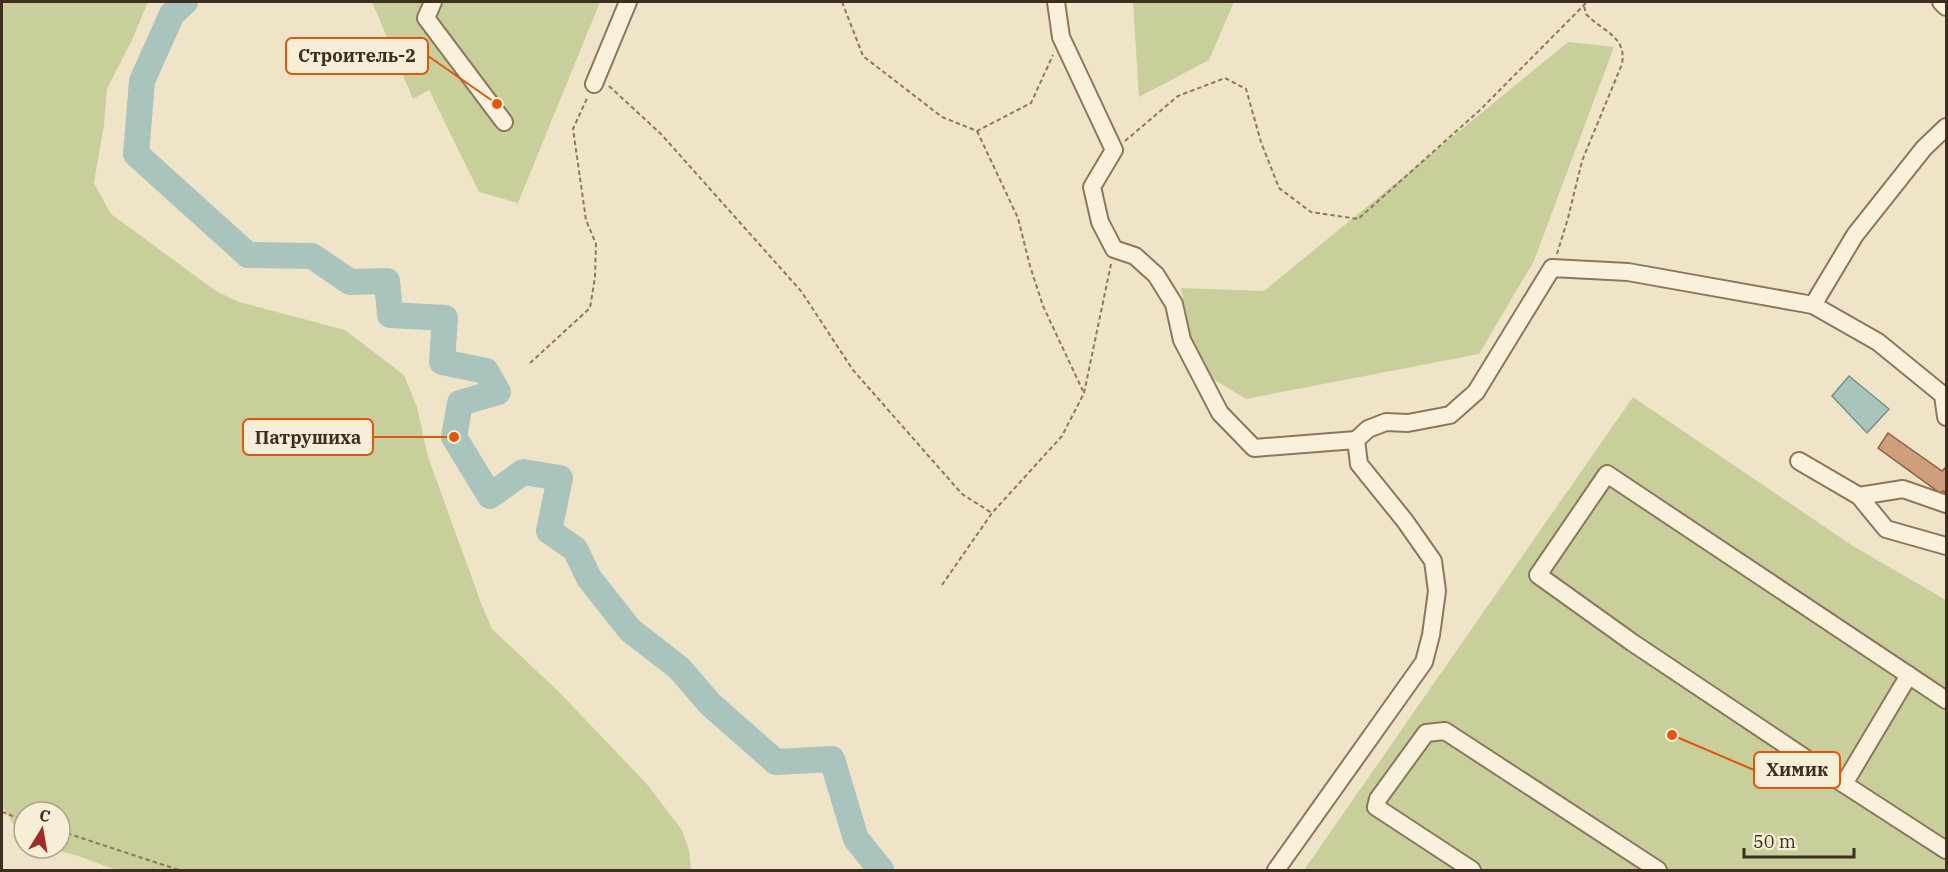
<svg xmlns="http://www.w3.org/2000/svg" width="1948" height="872" font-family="'IBM Plex Serif',serif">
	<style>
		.green { fill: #c9cf9b }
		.water { fill: #a9c4bc; stroke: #6f938a; stroke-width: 1.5 }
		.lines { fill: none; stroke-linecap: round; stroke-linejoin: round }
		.river { stroke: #a9c4bc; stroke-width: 26 }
		.building { fill: #cf9f7d; stroke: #8d5f41; stroke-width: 1.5 }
		.minor-casing { stroke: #8d765c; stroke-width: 20 }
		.path { stroke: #8d765c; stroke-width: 2; stroke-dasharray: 4.5 3; stroke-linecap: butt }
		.minor { stroke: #faf1dc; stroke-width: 16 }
		.leader { fill: none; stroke: #df570d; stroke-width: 2 }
		.callout-dot { fill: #df570d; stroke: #f7eed8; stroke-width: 2 }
		.callout { fill: #f7eed8; stroke: #df570d; stroke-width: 2 }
		.callout-label { font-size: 18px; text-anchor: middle; font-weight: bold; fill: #3d2e20 }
	</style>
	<rect width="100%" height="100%" fill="#f0e4c8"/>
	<!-- green -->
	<g class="green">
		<path d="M 2,2 L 148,2 L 132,40 L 107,89 L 104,125 L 94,183 L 111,214 L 216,291 L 239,302 L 345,330 L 404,375 L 417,407 L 428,457 L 481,603 L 492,629 L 557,690 L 646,783 L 682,830 L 689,850 L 691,870 L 116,870 L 78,856 L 48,848 L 60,848 L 60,812 L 24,812 L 24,841 L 2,806 Z"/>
		<path d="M 372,2 L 600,2 L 518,203 L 479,192 L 429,90 L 413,99 Z"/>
		<path d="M 1133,2 L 1234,2 L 1209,60 L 1139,97 Z"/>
		<path d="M 1568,42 L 1614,47 L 1534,261 L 1479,354 L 1246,399 L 1198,370 L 1181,288 L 1264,291 Z"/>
		<path d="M 1633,397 L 1853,546 L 1946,600 L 1946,870 L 1304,870 Z"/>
	</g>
	<!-- water -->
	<path class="water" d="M 1849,376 L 1889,409 L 1867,433 L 1832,396 Z"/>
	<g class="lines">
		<!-- river -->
		<path class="river" d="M 185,2 L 172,14 L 142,81 L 136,154 L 248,255 L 312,256 L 350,282 L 387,281 L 390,315 L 445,318 L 442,362 L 486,371 L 498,392 L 460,403 L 454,437 L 490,496 L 523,472 L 560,478 L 549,531 L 575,549 L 589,578 L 630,630 L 679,668 L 710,704 L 776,762 L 832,759 L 856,839 L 881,870"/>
	</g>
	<!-- building -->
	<path class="building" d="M 1888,433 L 1942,471 L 1946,467 L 1946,493 L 1943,491 L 1940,493 L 1878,448 Z"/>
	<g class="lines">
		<!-- minor casing -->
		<g class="minor-casing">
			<g id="minor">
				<path d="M 433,2 L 426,18 L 504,122"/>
				<path d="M 1056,2 L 1061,37 L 1114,150 L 1092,187 L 1100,222 L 1114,249 L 1135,256 L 1156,275 L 1174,304 L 1182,340 L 1220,413 L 1254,448 L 1356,440"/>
				<path d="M 1941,2 L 1946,7"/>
				<path d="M 594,84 L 628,2"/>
				<path d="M 1946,127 L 1924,148 L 1855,235 L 1813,305 L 1878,342 L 1943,395 L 1946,417"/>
				<path d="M 1799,461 L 1859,496 L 1886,529 L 1946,546"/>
				<path d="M 1859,496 L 1903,489 L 1946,504"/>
				<path d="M 1946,700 L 1607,474 L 1538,575 L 1633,643 L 1844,784 L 1946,850"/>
				<path d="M 1844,784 L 1909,675"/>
				<path d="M 1276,870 L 1424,662 L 1431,635 L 1437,591 L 1433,561 L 1405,521 L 1359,464 L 1356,440 L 1368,429 L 1386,422 L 1408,423 L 1450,415 L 1476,392 L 1552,268 L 1628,272 L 1813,305"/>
				<path d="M 1472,870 L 1376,807 L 1378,799 L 1426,733 L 1445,731 L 1658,870"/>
			</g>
		</g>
		<!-- path -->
		<g class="path">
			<path d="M 842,2 L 863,56 L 942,117 L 977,131 L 1031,103 L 1053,55"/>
			<path d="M 609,86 L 661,134 L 801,291 L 853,370 L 962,494 L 992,513"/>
			<path d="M 977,131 L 1018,218 L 1030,266 L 1043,306 L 1083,391"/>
			<path d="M 1125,141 L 1178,96 L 1225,78 L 1246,89 L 1261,142 L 1279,188 L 1311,212 L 1358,219 L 1480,110 L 1587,2"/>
			<path d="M 1557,254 L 1568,218 L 1582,161 L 1622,64 C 1627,36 1603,32 1586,14 L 1584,6"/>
			<path d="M 530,363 L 590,308 L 595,277 L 596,244 L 586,220 L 573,129 L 588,96"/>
			<path d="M 942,585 L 992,513 L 1062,436 L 1084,393 L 1111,264"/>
			<path d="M 2,812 L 24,820"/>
			<path d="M 60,831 L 179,870"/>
		</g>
		<!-- minor -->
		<use href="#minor" class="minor"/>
	</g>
	<!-- callouts -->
	<path class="leader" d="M497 104L428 56M454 437L373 437M1672 735L1754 770"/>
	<g class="callout-dot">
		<circle cx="497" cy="104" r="6"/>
		<circle cx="454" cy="437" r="6"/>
		<circle cx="1672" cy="735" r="6"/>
	</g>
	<g class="callout">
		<rect x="286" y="38" width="142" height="36" rx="6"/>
		<rect x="243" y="419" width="130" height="36" rx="6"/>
		<rect x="1754" y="752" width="86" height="36" rx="6"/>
	</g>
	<g class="callout-label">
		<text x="357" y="62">Строитель-2</text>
		<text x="308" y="444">Патрушиха</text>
		<text x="1797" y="776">Химик</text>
	</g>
	<!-- border -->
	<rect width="1948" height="872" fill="none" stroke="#3d2e20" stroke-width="6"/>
	<!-- north arrow -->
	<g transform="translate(42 830) rotate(11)"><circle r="28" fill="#f7eed8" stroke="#ada18e" stroke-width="1.5"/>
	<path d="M0-4.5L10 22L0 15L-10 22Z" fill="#9e2a2b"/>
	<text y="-9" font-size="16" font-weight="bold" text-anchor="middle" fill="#3d2e20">С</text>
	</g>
	<!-- scale -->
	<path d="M1744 848v9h110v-9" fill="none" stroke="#3d2e20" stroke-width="3"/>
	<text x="1753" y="848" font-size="18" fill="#3d2e20" stroke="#f7eed8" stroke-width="4.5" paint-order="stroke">50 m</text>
</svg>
